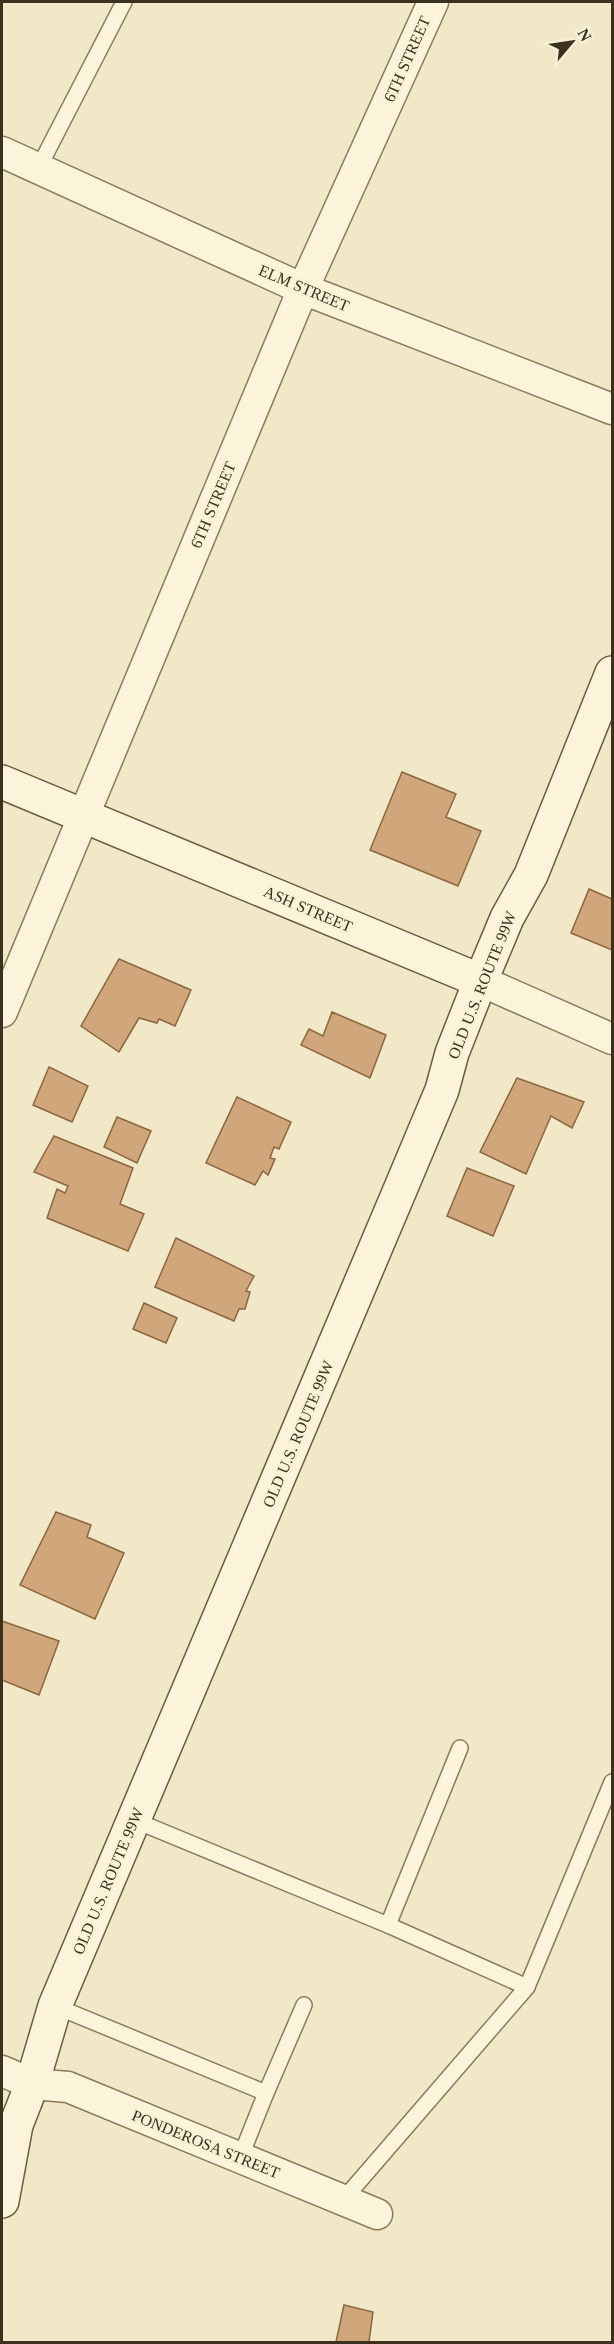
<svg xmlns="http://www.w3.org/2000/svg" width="614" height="2344" font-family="'Times New Roman',serif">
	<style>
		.building { fill: #cfa77a; stroke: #8c6640; stroke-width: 1.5 }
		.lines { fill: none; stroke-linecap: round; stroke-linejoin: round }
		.lane-casing { stroke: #8c7a5b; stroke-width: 18 }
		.street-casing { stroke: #8c7a5b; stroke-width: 33 }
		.secondary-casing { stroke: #6e5b3e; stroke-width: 36 }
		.lane { stroke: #faf4da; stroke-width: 15 }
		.street { stroke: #faf4da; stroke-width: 30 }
		.secondary { stroke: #faf4da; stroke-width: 33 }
		.labels { text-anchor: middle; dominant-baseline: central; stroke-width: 5; stroke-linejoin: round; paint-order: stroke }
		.street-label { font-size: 16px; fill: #3c301f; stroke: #f7f1d6 }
	</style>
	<rect width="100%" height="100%" fill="#f0e8c6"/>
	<!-- building -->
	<g class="building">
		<path d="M 402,772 L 456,794 L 446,817 L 481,831 L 458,886 L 370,850 Z"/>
		<path d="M 589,889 L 612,899 L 612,950 L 571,933 Z"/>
		<path d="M 119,959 L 191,990 L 175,1026 L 159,1019 L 157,1023 L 139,1018 L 119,1052 L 81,1026 Z"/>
		<path d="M 332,1012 L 386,1035 L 370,1078 L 301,1045 L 309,1029 L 323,1036 Z"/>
		<path d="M 49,1067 L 88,1086 L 72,1122 L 33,1105 Z"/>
		<path d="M 517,1078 L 584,1102 L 572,1128 L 551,1116 L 526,1174 L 480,1152 Z"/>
		<path d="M 237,1097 L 291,1122 L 279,1149 L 274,1147 L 270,1158 L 275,1159 L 268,1175 L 263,1171 L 255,1185 L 206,1163 Z"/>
		<path d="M 117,1117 L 151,1131 L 137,1163 L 104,1147 Z"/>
		<path d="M 54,1136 L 133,1168 L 120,1204 L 144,1214 L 128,1251 L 47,1218 L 57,1189 L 65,1193 L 68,1186 L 34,1172 Z"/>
		<path d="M 467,1168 L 514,1186 L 493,1236 L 447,1216 Z"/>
		<path d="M 176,1238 L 254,1276 L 246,1291 L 250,1292 L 245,1309 L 239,1309 L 234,1321 L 155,1287 Z"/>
		<path d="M 144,1303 L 177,1318 L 166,1343 L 133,1329 Z"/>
		<path d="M 56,1512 L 91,1525 L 87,1537 L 124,1553 L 95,1619 L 20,1585 Z"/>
		<path d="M 2,1621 L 59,1641 L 39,1695 L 2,1680 Z"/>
		<path d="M 344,2305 L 373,2312 L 369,2342 L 336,2342 Z"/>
	</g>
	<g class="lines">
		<!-- lane casing -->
		<g class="lane-casing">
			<g id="lane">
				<path d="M 38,169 L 124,2"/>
				<path d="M 134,1820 L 388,1925 L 527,1987 L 343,2200"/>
				<path d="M 388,1925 L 460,1748"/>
				<path d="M 527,1987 L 612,1782"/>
				<path d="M 55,2006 L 266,2093 L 240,2158"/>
				<path d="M 266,2093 L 304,2005"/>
			</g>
		</g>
		<!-- street casing -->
		<g class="street-casing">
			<g id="street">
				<path d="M 2,152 L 303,289 L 612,409"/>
				<path d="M 481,981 L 612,1039"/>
				<path d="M 2,1012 L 303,289 L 433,2"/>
				<path d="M 2,2071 L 32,2084 L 68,2087 L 377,2214"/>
			</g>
		</g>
		<!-- secondary casing -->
		<g class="secondary-casing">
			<g id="secondary">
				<path d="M 2,782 L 481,981"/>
				<path d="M 2,2201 L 16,2125 L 32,2084 L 55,2006 L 400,1190 L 442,1090 L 452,1053 L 474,997 L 507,918 L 531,875 L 612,673"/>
			</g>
		</g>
		<!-- lane -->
		<use href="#lane" class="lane"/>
		<!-- street -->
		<use href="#street" class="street"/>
		<!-- secondary -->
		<use href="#secondary" class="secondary"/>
	</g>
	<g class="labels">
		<!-- street labels -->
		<g class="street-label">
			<text transform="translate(407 59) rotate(-66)">6TH STREET</text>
			<text transform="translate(304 288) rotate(23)">ELM STREET</text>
			<text transform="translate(213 505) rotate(-67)">6TH STREET</text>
			<text transform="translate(308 909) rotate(23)">ASH STREET</text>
			<text transform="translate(482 985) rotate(-68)">OLD U.S. ROUTE 99W</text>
			<text transform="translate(298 1434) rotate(-67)">OLD U.S. ROUTE 99W</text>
			<text transform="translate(108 1881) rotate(-67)">OLD U.S. ROUTE 99W</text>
			<text transform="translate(206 2144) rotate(22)">PONDEROSA STREET</text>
		</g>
	</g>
	<!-- border -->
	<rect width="614" height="2344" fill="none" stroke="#3c301f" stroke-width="6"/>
	<!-- north arrow -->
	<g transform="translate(572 42) rotate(61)" stroke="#f7f1d6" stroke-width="4.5" paint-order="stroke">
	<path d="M0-4.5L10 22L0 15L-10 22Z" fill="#3c301f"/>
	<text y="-9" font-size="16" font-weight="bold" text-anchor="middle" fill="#3c301f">N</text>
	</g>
</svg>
